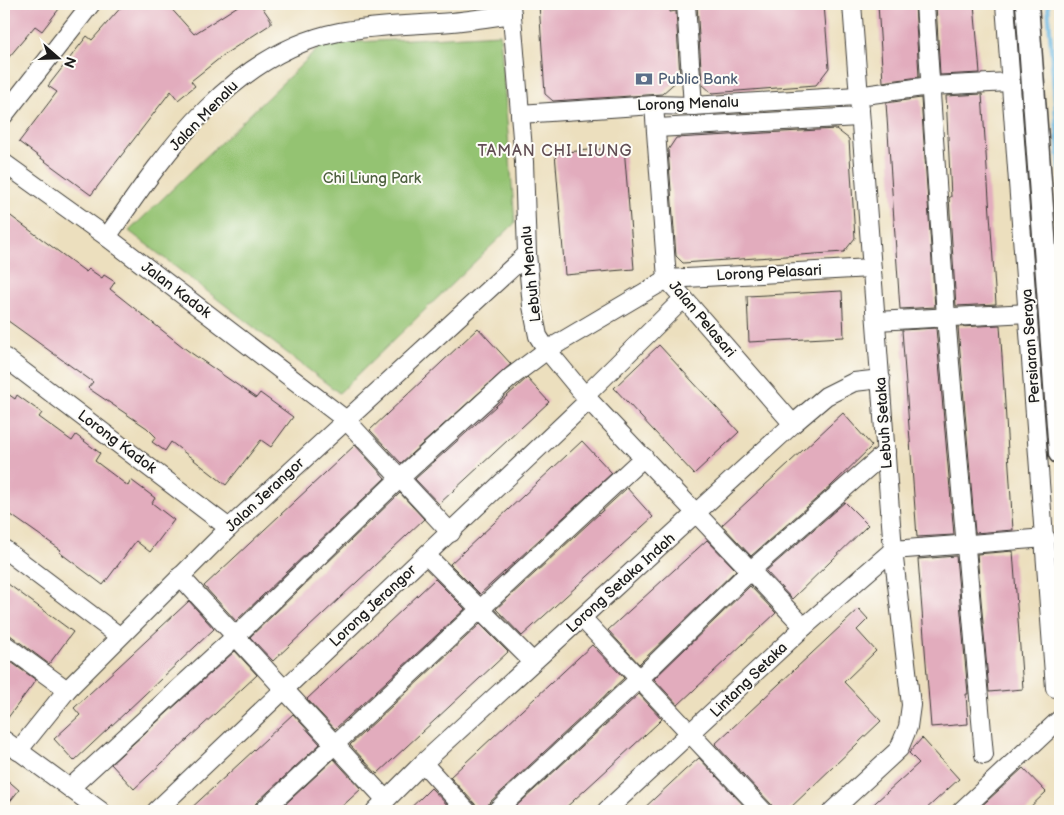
<svg xmlns="http://www.w3.org/2000/svg" width="1064" height="815" font-family="'Balsamiq Sans',sans-serif">
	<style>
		.green { fill: #94c372; stroke: #587047 }
		.lines { fill: none; stroke-linecap: round; stroke-linejoin: round }
		.stream { stroke: #66b5e0; stroke-width: 4.5 }
		.building { fill: #e2acbd }
		.minor-casing { stroke: #3b3934; stroke-width: 20 }
		.major-casing { stroke: #3b3934; stroke-width: 25 }
		.minor { stroke: #fff; stroke-width: 18 }
		.major { stroke: #fff; stroke-width: 22 }
		.labels { text-anchor: middle; dominant-baseline: central; stroke-width: 4; stroke-linejoin: round; paint-order: stroke }
		.service-label { font-size: 15px; fill: #4e5e75; stroke: #fdfcf7; text-anchor: start }
		.street-label { font-size: 15px; fill: #1c1c1c; stroke: #fdfcf7 }
		.park-label { font-size: 15px; fill: #4c5f3e; stroke: #fdfcf7 }
		.neighbourhood-label { font-size: 16px; letter-spacing: 1px; fill: #614e54; stroke: #fdfcf7 }
	</style>
	<rect width="100%" height="100%" fill="#fdfcf7"/>
	<filter id="ink" filterUnits="userSpaceOnUse"><feTurbulence type="fractalNoise" baseFrequency=".02" numOctaves="2"/><feDisplacementMap in="SourceGraphic" scale="10" xChannelSelector="R" yChannelSelector="G"/><feConvolveMatrix kernelMatrix="1 2 1 2 8 2 1 2 1" color-interpolation-filters="sRGB"/></filter>
	<filter id="wash" filterUnits="userSpaceOnUse"><feTurbulence type="fractalNoise" baseFrequency=".0096" numOctaves="4" result="noise"/><feDisplacementMap in="SourceGraphic" scale="20" xChannelSelector="R" yChannelSelector="G"/><feGaussianBlur stdDeviation="1.12" result="paint"/><feColorMatrix in="noise" values="0 0 0 0 0 0 0 0 0 0 0 0 0 0 0 0 0 1.4 0 .05"/><feComposite in="paint" operator="in"/></filter>
	<g filter="url(#wash)">
		<rect width="100%" height="100%" fill="#ecdfbe"/>
		<!-- green -->
		<path class="green" d="M 500,34 L 515,223 L 339,393 L 129,231 L 323,44 Z"/>
		<g class="lines">
			<!-- stream -->
			<path class="stream" d="M 1048,4 L 1060,169"/>
		</g>
		<g id="blocks">
			<!-- building -->
			<g class="building">
				<path d="M 4,4 L 52,4 L 59,9 L 42,31 L 35,26 L 4,63 Z"/>
				<path d="M 124,4 L 167,4 L 194,34 L 241,4 L 260,4 L 271,20 L 271,24 L 225,54 L 191,81 L 195,86 L 178,100 L 171,91 L 91,195 L 19,142 L 57,92 L 48,86 L 87,36 L 92,40 Z"/>
				<path d="M 539,4 L 670,4 L 670,12 L 676,11 L 680,78 L 662,94 L 553,101 L 545,94 Z"/>
				<path d="M 697,4 L 824,4 L 829,68 L 816,85 L 712,93 L 702,84 Z"/>
				<path d="M 878,4 L 915,4 L 919,77 L 883,82 Z"/>
				<path d="M 936,4 L 974,4 L 980,73 L 940,75 Z"/>
				<path d="M 982,94 L 996,304 L 956,306 L 949,197 L 951,197 L 946,96 Z"/>
				<path d="M 921,98 L 935,307 L 900,309 L 886,103 Z"/>
				<path d="M 836,129 L 849,139 L 855,238 L 844,252 L 683,263 L 676,256 L 668,150 L 676,138 Z"/>
				<path d="M 624,147 L 634,269 L 565,275 L 555,153 Z"/>
				<path d="M 4,211 L 86,272 L 89,269 L 102,278 L 104,275 L 115,282 L 110,289 L 187,350 L 256,398 L 260,393 L 293,417 L 271,447 L 261,440 L 226,485 L 171,442 L 165,451 L 152,442 L 156,437 L 147,428 L 88,388 L 93,382 L 4,318 Z"/>
				<path d="M 842,291 L 844,337 L 749,342 L 747,296 Z"/>
				<path d="M 1000,325 L 1013,530 L 975,533 L 958,327 Z"/>
				<path d="M 478,328 L 511,364 L 401,463 L 370,430 Z"/>
				<path d="M 936,328 L 954,535 L 917,537 L 902,330 Z"/>
				<path d="M 659,345 L 739,432 L 694,474 L 614,388 Z"/>
				<path d="M 527,378 L 549,402 L 439,504 L 415,479 Z"/>
				<path d="M 4,391 L 15,399 L 17,395 L 42,413 L 39,417 L 72,441 L 76,435 L 100,453 L 95,461 L 128,486 L 131,480 L 155,498 L 152,503 L 174,520 L 150,552 L 136,541 L 103,585 L 59,552 L 61,550 L 4,510 Z"/>
				<path d="M 843,413 L 872,446 L 831,486 L 751,556 L 722,525 Z"/>
				<path d="M 582,441 L 612,473 L 480,594 L 450,564 Z"/>
				<path d="M 355,445 L 385,478 L 236,621 L 204,586 Z"/>
				<path d="M 627,488 L 653,517 L 522,636 L 496,609 Z"/>
				<path d="M 400,493 L 424,519 L 273,661 L 250,637 Z"/>
				<path d="M 845,502 L 868,525 L 792,599 L 766,571 Z"/>
				<path d="M 707,540 L 736,570 L 639,664 L 608,630 Z"/>
				<path d="M 1013,551 L 1023,689 L 989,692 L 977,554 Z"/>
				<path d="M 956,556 L 968,694 L 966,694 L 968,724 L 931,727 L 918,559 Z"/>
				<path d="M 435,579 L 465,609 L 335,729 L 307,699 Z"/>
				<path d="M 4,581 L 73,632 L 49,664 L 10,635 L 4,634 Z"/>
				<path d="M 750,586 L 776,613 L 678,705 L 654,679 Z"/>
				<path d="M 189,601 L 214,629 L 74,761 L 54,739 L 80,715 L 74,708 Z"/>
				<path d="M 859,609 L 868,619 L 857,630 L 876,651 L 844,682 L 881,721 L 787,811 L 773,811 L 771,804 L 715,744 Z"/>
				<path d="M 480,624 L 508,652 L 377,774 L 350,745 Z"/>
				<path d="M 592,645 L 624,678 L 489,803 L 486,811 L 477,811 L 475,804 L 450,777 Z"/>
				<path d="M 235,651 L 257,675 L 134,789 L 111,764 Z"/>
				<path d="M 4,657 L 36,680 L 4,723 Z"/>
				<path d="M 639,694 L 662,719 L 657,724 L 562,811 L 511,811 Z"/>
				<path d="M 293,714 L 320,744 L 256,803 L 253,811 L 188,811 Z"/>
				<path d="M 922,738 L 959,779 L 924,811 L 866,811 L 919,763 L 909,753 Z"/>
				<path d="M 699,758 L 749,811 L 641,811 L 685,770 Z"/>
				<path d="M 334,759 L 361,789 L 337,811 L 278,811 Z"/>
				<path d="M 1023,768 L 1046,792 L 1026,811 L 976,811 Z"/>
				<path d="M 4,777 L 19,790 L 4,809 Z"/>
				<path d="M 431,788 L 453,811 L 407,811 L 422,797 Z"/>
			</g>
		</g>
	</g>
	<g filter="url(#ink)">
		<use href="#blocks" fill-opacity="0" stroke="#3b3934" stroke-width="1"/>
		<g class="lines">
			<!-- minor casing -->
			<g class="minor-casing">
				<g id="minor">
					<path d="M 511,4 L 524,162 L 527,254 L 532,306 L 538,336 L 547,350 L 585,396 L 804,627"/>
					<path d="M 686,4 L 693,106"/>
					<path d="M 925,4 L 946,317 L 984,755"/>
					<path d="M 1005,4 L 1055,688"/>
					<path d="M 654,105 L 667,279 L 793,424"/>
					<path d="M 520,114 L 654,105 L 693,106 L 857,96 L 930,86 L 1010,82"/>
					<path d="M 4,115 L 91,4"/>
					<path d="M 657,128 L 859,117"/>
					<path d="M 4,163 L 107,237 L 346,420 L 451,533"/>
					<path d="M 107,237 C 165,153 232,53 339,32 C 376,25 414,25 452,22 C 472,20 492,17 512,14"/>
					<path d="M 876,321 L 1028,313"/>
					<path d="M 4,357 L 229,528"/>
					<path d="M 585,396 L 683,299"/>
					<path d="M 4,549 L 119,636"/>
					<path d="M 427,556 L 533,662"/>
					<path d="M 180,576 L 386,800"/>
					<path d="M 582,618 L 763,811"/>
					<path d="M 4,644 L 67,690"/>
					<path d="M 4,740 L 101,811"/>
					<path d="M 18,751 L 67,690 L 229,528 L 527,254"/>
					<path d="M 423,763 L 467,811"/>
					<path d="M 70,788 L 236,636 L 400,478 L 511,377 L 547,350 L 667,279 L 871,268"/>
					<path d="M 156,811 L 589,400"/>
					<path d="M 263,811 L 644,457"/>
					<path d="M 375,811 L 423,763 L 793,424 L 826,396 L 854,382 L 881,379"/>
					<path d="M 496,811 L 639,679 L 751,570 L 886,452"/>
					<path d="M 606,811 L 804,627 L 893,550 L 1046,538"/>
					<path d="M 832,811 L 899,749 L 908,727 L 911,705 L 893,550 L 852,4"/>
					<path d="M 961,811 L 1060,719"/>
				</g>
			</g>
			<!-- major casing -->
			<g class="major-casing">
				<path id="major" d="M 1027,4 L 1060,453"/>
			</g>
			<!-- minor -->
			<use href="#minor" class="minor"/>
			<!-- major -->
			<use href="#major" class="major"/>
		</g>
	</g>
	<!-- icons -->
	<defs>
		<g id="bank-bare" transform="scale(1.35)"><path d="M-6-4H6V4H-6ZM0-2.3a2.3 2.3 0 1 0 0 4.6a2.3 2.3 0 1 0 0-4.6Z" fill="#5c6f8a" stroke="#fdfcf7" stroke-width="2.5" paint-order="stroke"/></g>
	</defs>
	<g fill-rule="evenodd">
		<use href="#bank-bare" x="644" y="79"/>
	</g>
	<g class="labels">
		<!-- service labels -->
		<g class="service-label">
			<text x="658" y="79">Public Bank</text>
		</g>
		<!-- street labels -->
		<g class="street-label">
			<text transform="translate(688 104) rotate(-2)">Lorong Menalu</text>
			<text transform="translate(204 116) rotate(-46)">Jalan Menalu</text>
			<text transform="translate(769 273) rotate(-3)">Lorong Pelasari</text>
			<text transform="translate(531 274) rotate(-96)">Lebuh Menalu</text>
			<text transform="translate(176 290) rotate(37)">Jalan Kadok</text>
			<text transform="translate(702 319) rotate(50)">Jalan Pelasari</text>
			<text transform="translate(1031 346) rotate(-94)">Persiaran Seraya</text>
			<text transform="translate(884 423) rotate(-94)">Lebuh Setaka</text>
			<text transform="translate(117 442) rotate(37)">Lorong Kadok</text>
			<text transform="translate(265 495) rotate(-43)">Jalan Jerangor</text>
			<text transform="translate(621 583) rotate(-42)">Lorong Setaka Indah</text>
			<text transform="translate(373 606) rotate(-43)">Lorong Jerangor</text>
			<text transform="translate(749 680) rotate(-44)">Lintang Setaka</text>
		</g>
		<!-- park labels -->
		<g class="park-label">
			<text x="372" y="178">Chi Liung Park</text>
		</g>
		<!-- neighbourhood labels -->
		<g class="neighbourhood-label">
			<text x="555" y="151">TAMAN CHI LIUNG</text>
		</g>
	</g>
	<!-- margin -->
	<rect width="1064" height="815" fill="none" stroke="#fdfcf7" stroke-width="20"/>
	<!-- north arrow -->
	<g transform="translate(58 58) rotate(110)" stroke="#fdfcf7" stroke-width="4" paint-order="stroke">
	<path d="M0-4L9 19L0 12L-9 19Z" fill="#1c1c1c"/>
	<text y="-8" font-size="14" font-weight="bold" text-anchor="middle" fill="#1c1c1c">N</text>
	</g>
</svg>
